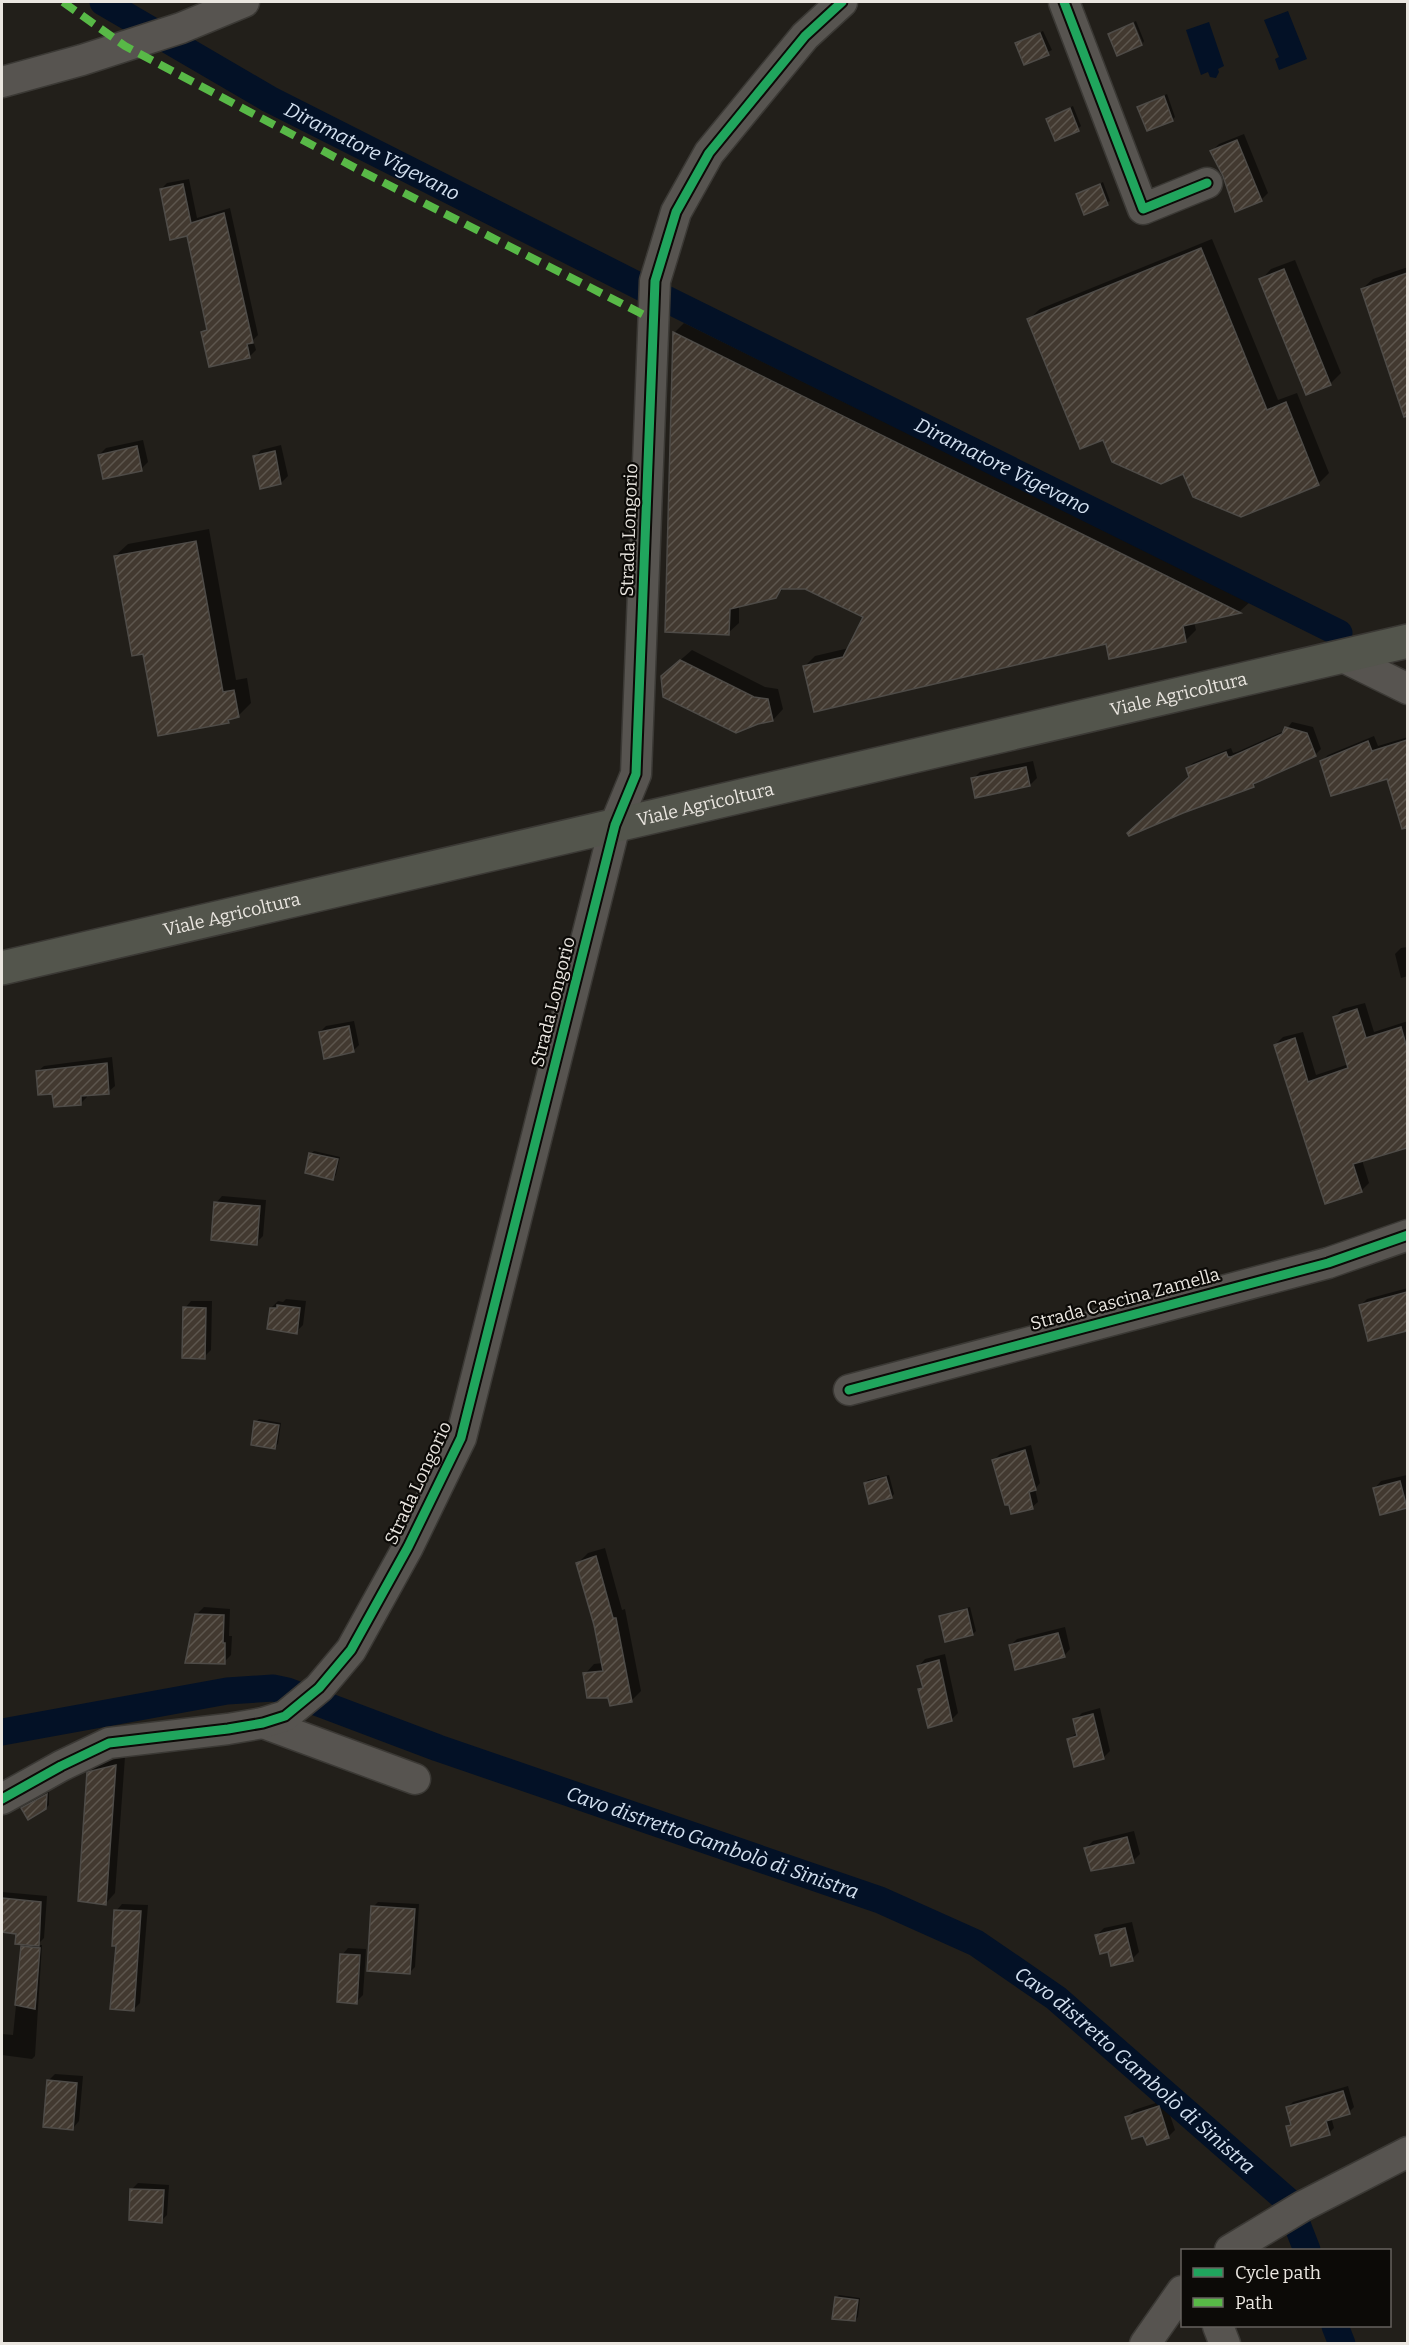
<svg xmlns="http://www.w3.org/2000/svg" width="1409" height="2345" font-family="Bitter,serif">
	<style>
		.water { fill: #031126 }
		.shadow { fill: #0007 }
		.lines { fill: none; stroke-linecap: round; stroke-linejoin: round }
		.canal { stroke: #031126; stroke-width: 27 }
		.building { fill: url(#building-hatch); stroke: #4e4b47; stroke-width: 1.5 }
		.minor-casing { stroke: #3b3935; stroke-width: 33 }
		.major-casing { stroke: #3b3935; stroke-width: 36 }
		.minor { stroke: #575450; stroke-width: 30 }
		.major { stroke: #53554c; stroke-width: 33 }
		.quiet { stroke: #58b947; stroke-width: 8; stroke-dasharray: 15 8; stroke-linecap: butt }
		.cycleway-casing { stroke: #0c0a07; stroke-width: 13 }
		.cycleway { stroke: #20a55d; stroke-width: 9 }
		.labels { text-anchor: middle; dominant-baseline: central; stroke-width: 4.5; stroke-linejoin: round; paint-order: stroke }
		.street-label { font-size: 18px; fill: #eae6e0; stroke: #0c0a07 }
		.water-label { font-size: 20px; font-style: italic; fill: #d4e1f0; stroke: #0c0a07 }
	</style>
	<defs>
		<pattern id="building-hatch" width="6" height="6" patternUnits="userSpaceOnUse" patternTransform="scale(1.5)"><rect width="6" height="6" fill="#423930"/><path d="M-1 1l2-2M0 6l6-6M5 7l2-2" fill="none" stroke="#5d564e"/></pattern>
	</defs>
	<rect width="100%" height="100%" fill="#221f1a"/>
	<!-- water -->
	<g class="water">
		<path d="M 1288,11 L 1307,59 L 1279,70 L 1275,59 L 1279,57 L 1264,20 Z"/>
		<path d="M 1209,22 L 1224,66 L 1218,69 L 1219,72 L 1216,78 L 1210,77 L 1208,72 L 1201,75 L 1186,30 Z"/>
	</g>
	<!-- shadow -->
	<g class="shadow">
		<path d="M 1136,21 L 1144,41 L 1143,43 L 1134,22 Z"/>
		<path d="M 1043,31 L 1052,50 L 1025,63 L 1017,43 Z"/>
		<path d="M 1167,94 L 1175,117 L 1172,120 L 1138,108 Z"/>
		<path d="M 1073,106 L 1081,126 L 1078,129 L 1047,119 Z"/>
		<path d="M 1244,134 L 1268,193 L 1261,200 L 1224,175 L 1212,151 L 1219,144 Z"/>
		<path d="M 189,179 L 197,218 L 230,208 L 258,335 L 253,340 L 256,350 L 249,357 L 203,332 L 208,327 L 188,235 L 161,189 L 167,183 Z"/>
		<path d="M 1103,182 L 1110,201 L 1085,213 L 1078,194 Z"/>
		<path d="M 1212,239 L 1278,400 L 1297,393 L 1329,473 L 1318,484 L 1184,472 L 1104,438 L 1029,319 L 1040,309 Z"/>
		<path d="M 1295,260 L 1341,373 L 1330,384 L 1261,280 L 1271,269 Z"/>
		<path d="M 1408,267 L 1408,392 L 1398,395 L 1362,289 L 1373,279 Z"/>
		<path d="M 684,323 L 1250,602 L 1240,611 L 1194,622 L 1196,630 L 1186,640 L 1107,642 L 804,667 L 815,656 L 849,648 L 865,617 L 806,588 L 784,588 L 775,597 L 739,605 L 739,623 L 728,633 L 674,333 Z"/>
		<path d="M 143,440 L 148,462 L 141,469 L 99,455 L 106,448 Z"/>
		<path d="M 281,445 L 288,476 L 281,483 L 255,457 L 261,450 Z"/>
		<path d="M 209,529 L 236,680 L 247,678 L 251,703 L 238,716 L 233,717 L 228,722 L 144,652 L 115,556 L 128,544 Z"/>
		<path d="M 692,650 L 765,687 L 778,689 L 783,709 L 773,720 L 662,676 Z"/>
		<path d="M 1292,722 L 1313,727 L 1321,749 L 1315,755 L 1259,781 L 1253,786 L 1191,777 L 1187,769 L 1193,763 L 1231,748 L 1233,753 L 1237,752 L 1286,730 Z"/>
		<path d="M 1374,736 L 1378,746 L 1408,737 L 1408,784 L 1392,789 L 1388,778 L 1322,761 L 1328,755 Z"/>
		<path d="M 1033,761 L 1037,778 L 1030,785 L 973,779 L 980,772 Z"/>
		<path d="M 1408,947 L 1408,976 L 1401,978 L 1395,954 L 1401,948 Z"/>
		<path d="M 1365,1003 L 1374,1032 L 1408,1021 L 1408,1148 L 1362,1160 L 1369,1183 L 1361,1191 L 1275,1045 L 1283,1037 L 1303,1032 L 1316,1075 L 1349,1064 L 1335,1017 L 1342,1009 Z"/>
		<path d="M 354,1021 L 359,1045 L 353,1051 L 320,1032 L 326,1026 Z"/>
		<path d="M 112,1057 L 115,1086 L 108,1092 L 87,1094 L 87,1097 L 81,1103 L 54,1092 L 37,1072 L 44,1066 Z"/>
		<path d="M 314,1151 L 340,1157 L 336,1175 L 333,1178 L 311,1154 Z"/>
		<path d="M 222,1196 L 266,1200 L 263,1236 L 256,1243 L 216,1203 Z"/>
		<path d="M 1408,1288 L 1408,1329 L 1369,1340 L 1360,1306 L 1367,1299 Z"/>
		<path d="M 286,1299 L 306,1301 L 303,1325 L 296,1332 L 271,1308 L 278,1301 L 283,1302 Z"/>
		<path d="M 191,1301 L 212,1301 L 211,1350 L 204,1357 L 185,1308 Z"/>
		<path d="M 259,1419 L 281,1423 L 278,1444 L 275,1447 L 256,1422 Z"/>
		<path d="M 1031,1445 L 1040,1483 L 1035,1489 L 1038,1502 L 1032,1507 L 994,1460 L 1000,1454 Z"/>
		<path d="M 889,1475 L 894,1494 L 891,1497 L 865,1483 L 868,1480 Z"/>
		<path d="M 1407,1475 L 1406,1507 L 1375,1488 L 1381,1481 Z"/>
		<path d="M 605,1548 L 622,1610 L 625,1609 L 641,1691 L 631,1701 L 585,1674 L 594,1664 L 603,1663 L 595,1625 L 578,1563 L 588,1553 Z"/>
		<path d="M 204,1607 L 230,1609 L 229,1636 L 232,1636 L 231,1655 L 224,1662 L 197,1614 Z"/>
		<path d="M 970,1607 L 976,1631 L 973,1634 L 941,1617 L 944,1614 Z"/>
		<path d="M 1065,1627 L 1070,1649 L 1064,1656 L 1010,1646 L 1017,1639 Z"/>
		<path d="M 945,1654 L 958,1713 L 951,1720 L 920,1689 L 924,1685 L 919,1666 L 925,1659 Z"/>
		<path d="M 1100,1708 L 1110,1751 L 1103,1758 L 1069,1739 L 1078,1732 L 1075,1720 L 1082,1713 Z"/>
		<path d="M 125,1757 L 115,1893 L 106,1903 L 89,1773 L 99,1763 Z"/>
		<path d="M 49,1792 L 49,1805 L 46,1808 L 26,1805 Z"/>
		<path d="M 1134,1831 L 1140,1854 L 1133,1861 L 1086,1848 L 1093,1841 Z"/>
		<path d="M 2,1892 L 47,1896 L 44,1938 L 37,1945 L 42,1945 L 35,2056 L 32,2059 L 2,2055 L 2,2034 L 13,2035 L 22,1947 L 26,1943 L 18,1933 L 2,1931 Z"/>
		<path d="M 378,1902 L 419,1904 L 415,1967 L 410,1972 L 373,1907 Z"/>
		<path d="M 122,1904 L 148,1905 L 140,2003 L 133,2010 L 117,1945 L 116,1911 Z"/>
		<path d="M 1132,1922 L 1139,1952 L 1132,1959 L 1109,1950 L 1097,1935 L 1104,1928 Z"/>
		<path d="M 348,1948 L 366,1949 L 363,1995 L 356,2002 L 342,1955 Z"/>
		<path d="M 55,2074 L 83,2076 L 79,2121 L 73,2128 L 48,2081 Z"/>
		<path d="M 1348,2086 L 1354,2107 L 1349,2112 L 1331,2117 L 1334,2128 L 1329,2133 L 1287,2126 L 1292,2122 L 1288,2107 L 1293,2102 Z"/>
		<path d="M 1165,2100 L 1175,2130 L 1168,2137 L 1144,2134 L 1127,2117 L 1134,2110 Z"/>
		<path d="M 138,2183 L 169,2185 L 167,2215 L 161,2221 L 132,2189 Z"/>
		<path d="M 839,2295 L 860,2298 L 858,2317 L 855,2320 L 836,2298 Z"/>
	</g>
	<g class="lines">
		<!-- canal -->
		<g class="canal">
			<path id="s1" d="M 103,2 L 269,99 L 645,289"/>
			<path id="s2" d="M 666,299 L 1339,633"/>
			<path id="s3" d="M 2,1732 L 227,1691 L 273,1688 L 287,1691 L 438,1748 L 880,1900 L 976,1943 L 1056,1998 L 1288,2201 L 1307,2250"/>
			<path d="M 1335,2326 L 1342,2344"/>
		</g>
	</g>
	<!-- building -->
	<g class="building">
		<path d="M 1133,23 L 1142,45 L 1117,56 L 1108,34 Z"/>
		<path d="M 1040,33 L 1049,55 L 1024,65 L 1015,43 Z"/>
		<path d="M 1164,96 L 1173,121 L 1147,131 L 1137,107 Z"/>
		<path d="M 1070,108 L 1079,131 L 1055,141 L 1046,119 Z"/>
		<path d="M 1237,140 L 1262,201 L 1235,212 L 1223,176 L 1210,151 Z"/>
		<path d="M 183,184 L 191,223 L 224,213 L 253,343 L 247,344 L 250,358 L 209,367 L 201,332 L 207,330 L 187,236 L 170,240 L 160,189 Z"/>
		<path d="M 1100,184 L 1108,205 L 1084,215 L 1076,194 Z"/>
		<path d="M 1201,248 L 1267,410 L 1286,402 L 1319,485 L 1241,517 L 1193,497 L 1183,474 L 1161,484 L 1112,462 L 1103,440 L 1080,449 L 1027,319 Z"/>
		<path d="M 1284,269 L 1331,385 L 1306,395 L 1259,279 Z"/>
		<path d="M 1407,273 L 1407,416 L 1404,417 L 1361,289 Z"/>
		<path d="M 673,332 L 1100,543 L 1241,613 L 1183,626 L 1186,642 L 1109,659 L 1106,644 L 814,712 L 803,666 L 843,657 L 863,617 L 805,589 L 781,589 L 776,598 L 730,609 L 729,635 L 665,632 Z"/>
		<path d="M 137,446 L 142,471 L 103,479 L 98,455 Z"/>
		<path d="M 275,451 L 281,484 L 260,489 L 253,456 Z"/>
		<path d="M 196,541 L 223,692 L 234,690 L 239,717 L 228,720 L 229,723 L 158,736 L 143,654 L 132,656 L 114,556 Z"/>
		<path d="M 680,660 L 754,697 L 768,699 L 773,721 L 758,724 L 736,733 L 663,697 L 661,676 Z"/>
		<path d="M 1285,727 L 1307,733 L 1316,756 L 1253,784 L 1254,787 L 1183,813 L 1129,836 L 1127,833 L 1189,777 L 1186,768 L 1226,752 L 1228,757 L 1231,757 L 1282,734 Z"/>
		<path d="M 1407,740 L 1407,828 L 1402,829 L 1387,779 L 1331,796 L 1320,761 L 1368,741 L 1372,751 Z"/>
		<path d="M 1026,767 L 1030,786 L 975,798 L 971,778 Z"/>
		<path d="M 1357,1009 L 1366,1038 L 1401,1027 L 1407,1048 L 1407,1148 L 1353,1164 L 1362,1192 L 1325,1204 L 1274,1045 L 1295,1038 L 1308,1082 L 1348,1068 L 1333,1017 Z"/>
		<path d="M 349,1026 L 354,1052 L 324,1059 L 319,1032 Z"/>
		<path d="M 107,1063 L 109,1094 L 81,1096 L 81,1105 L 54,1107 L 52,1094 L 38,1095 L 36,1071 Z"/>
		<path d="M 309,1153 L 338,1159 L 333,1180 L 305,1173 Z"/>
		<path d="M 214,1202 L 260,1206 L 257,1245 L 211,1240 Z"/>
		<path d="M 1407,1292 L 1407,1331 L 1368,1341 L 1359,1305 Z"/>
		<path d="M 277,1305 L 300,1308 L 297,1334 L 267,1329 L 270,1308 L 277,1308 Z"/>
		<path d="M 183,1307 L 206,1308 L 205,1359 L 182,1358 Z"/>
		<path d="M 254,1421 L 279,1425 L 275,1449 L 251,1445 Z"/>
		<path d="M 1025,1450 L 1036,1490 L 1029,1492 L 1033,1509 L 1011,1514 L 1009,1505 L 1005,1505 L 992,1460 Z"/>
		<path d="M 886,1477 L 892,1498 L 869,1504 L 864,1483 Z"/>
		<path d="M 1400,1481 L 1407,1508 L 1380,1515 L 1373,1488 Z"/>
		<path d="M 596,1556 L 613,1618 L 616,1618 L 632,1702 L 610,1706 L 608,1698 L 587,1698 L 583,1673 L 603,1671 L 594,1625 L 576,1563 Z"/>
		<path d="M 967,1609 L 973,1635 L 945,1642 L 939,1616 Z"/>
		<path d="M 195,1614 L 224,1615 L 223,1643 L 225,1643 L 225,1664 L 185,1663 Z"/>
		<path d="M 1058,1633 L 1065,1657 L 1015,1670 L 1009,1645 Z"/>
		<path d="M 939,1660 L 952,1721 L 928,1728 L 918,1689 L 923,1688 L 917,1666 Z"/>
		<path d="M 1093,1714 L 1104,1759 L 1074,1767 L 1067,1739 L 1077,1736 L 1073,1719 Z"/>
		<path d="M 116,1765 L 106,1905 L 78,1901 L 87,1772 Z"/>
		<path d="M 47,1794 L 46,1809 L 28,1820 L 21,1808 Z"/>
		<path d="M 1127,1837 L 1134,1863 L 1091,1871 L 1084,1848 Z"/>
		<path d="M 2,1898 L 41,1902 L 39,1946 L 15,1944 L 16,1934 L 2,1932 Z"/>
		<path d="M 371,1906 L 415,1909 L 410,1974 L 367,1971 Z"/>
		<path d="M 114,1910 L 141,1911 L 134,2011 L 110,2009 L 116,1946 L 112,1946 Z"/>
		<path d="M 1125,1928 L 1133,1961 L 1111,1966 L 1108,1952 L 1100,1954 L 1095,1935 Z"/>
		<path d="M 21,1946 L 40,1948 L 35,2009 L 15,2005 Z"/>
		<path d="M 340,1954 L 360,1955 L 357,2004 L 337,2002 Z"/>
		<path d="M 47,2080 L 77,2083 L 73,2130 L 43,2127 Z"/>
		<path d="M 1343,2091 L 1350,2114 L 1326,2121 L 1330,2135 L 1291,2146 L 1286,2126 L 1291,2125 L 1286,2107 Z"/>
		<path d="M 1159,2106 L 1169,2138 L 1147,2145 L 1143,2136 L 1132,2139 L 1125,2117 Z"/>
		<path d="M 130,2189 L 164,2190 L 162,2223 L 129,2220 Z"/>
		<path d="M 835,2297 L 858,2300 L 855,2321 L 832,2319 Z"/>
	</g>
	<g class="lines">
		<!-- minor casing -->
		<g class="minor-casing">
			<g id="minor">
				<path d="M 1064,2 L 1143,209 L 1207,183"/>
				<path d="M 2,82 L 82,60 L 181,28 L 244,2"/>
				<path d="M 1341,656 L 1408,689"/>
				<path d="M 849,1390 L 1328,1263 L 1408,1235"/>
				<path d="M 263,1723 L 415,1779"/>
				<path d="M 2,1799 L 61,1766 L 109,1743 L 228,1729 L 263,1723 L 285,1716 L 319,1688 L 351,1650 L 408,1547 L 461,1438 L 615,825 L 636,774 L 655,281 L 676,212 L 709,153 L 805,36 L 842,2"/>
				<path d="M 1230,2250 L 1303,2206 L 1408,2152"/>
				<path d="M 1218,2326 L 1225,2344"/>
				<path d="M 1145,2344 L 1182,2291"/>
			</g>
		</g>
		<!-- major casing -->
		<g class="major-casing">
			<g id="major">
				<path id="s4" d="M 2,968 L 1408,641"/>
			</g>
		</g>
		<!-- minor -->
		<use href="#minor" class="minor"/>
		<!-- major -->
		<use href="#major" class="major"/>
		<!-- quiet -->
		<path class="quiet" d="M 63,2 L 125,46 L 363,172 L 654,320"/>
		<!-- cycleway casing -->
		<g class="cycleway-casing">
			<g id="cycleway">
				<path d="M 1064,2 L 1143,209 L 1207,183"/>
				<path d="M 849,1390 L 1328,1263 L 1408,1235"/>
				<path d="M 2,1799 L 61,1766 L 109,1743 L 228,1729 L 263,1723 L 285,1716 L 319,1688 L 351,1650 L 408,1547 L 461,1438 L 615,825 L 636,774 L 655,281 L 676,212 L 709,153 L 805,36 L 842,2"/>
			</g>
		</g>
		<!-- cycleway -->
		<use href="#cycleway" class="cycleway"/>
	</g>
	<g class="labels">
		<!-- street labels -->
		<g class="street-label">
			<text transform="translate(629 530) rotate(-88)">Strada Longorio</text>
			<text stroke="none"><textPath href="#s4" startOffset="1208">Viale Agricoltura</textPath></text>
			<text stroke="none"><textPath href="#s4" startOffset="722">Viale Agricoltura</textPath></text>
			<text stroke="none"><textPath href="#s4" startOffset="236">Viale Agricoltura</textPath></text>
			<text transform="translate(553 1002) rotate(-76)">Strada Longorio</text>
			<text transform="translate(1125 1299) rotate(-15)">Strada Cascina Zamella</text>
			<text transform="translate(418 1483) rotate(-65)">Strada Longorio</text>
		</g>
		<!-- water labels -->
		<g class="water-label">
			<text stroke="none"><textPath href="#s1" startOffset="308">Diramatore Vigevano</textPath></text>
			<text stroke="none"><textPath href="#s2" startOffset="376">Diramatore Vigevano</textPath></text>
			<text stroke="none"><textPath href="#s3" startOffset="741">Cavo distretto Gambolò di Sinistra</textPath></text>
			<text stroke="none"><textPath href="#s3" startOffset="1227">Cavo distretto Gambolò di Sinistra</textPath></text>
		</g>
	</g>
	<!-- border -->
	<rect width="1409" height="2345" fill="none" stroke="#eae6e0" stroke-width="6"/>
	<!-- legend -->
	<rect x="1181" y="2249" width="210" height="78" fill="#0c0a07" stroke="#65625e" stroke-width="1.5"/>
	<rect x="1193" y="2268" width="30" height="9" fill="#20a55d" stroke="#65625e" stroke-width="1.5"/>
	<text x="1235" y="2279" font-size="18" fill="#eae6e0">Cycle path</text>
	<rect x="1193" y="2298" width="30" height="9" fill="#58b947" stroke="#65625e" stroke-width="1.5"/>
	<text x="1235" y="2309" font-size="18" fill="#eae6e0">Path</text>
</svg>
